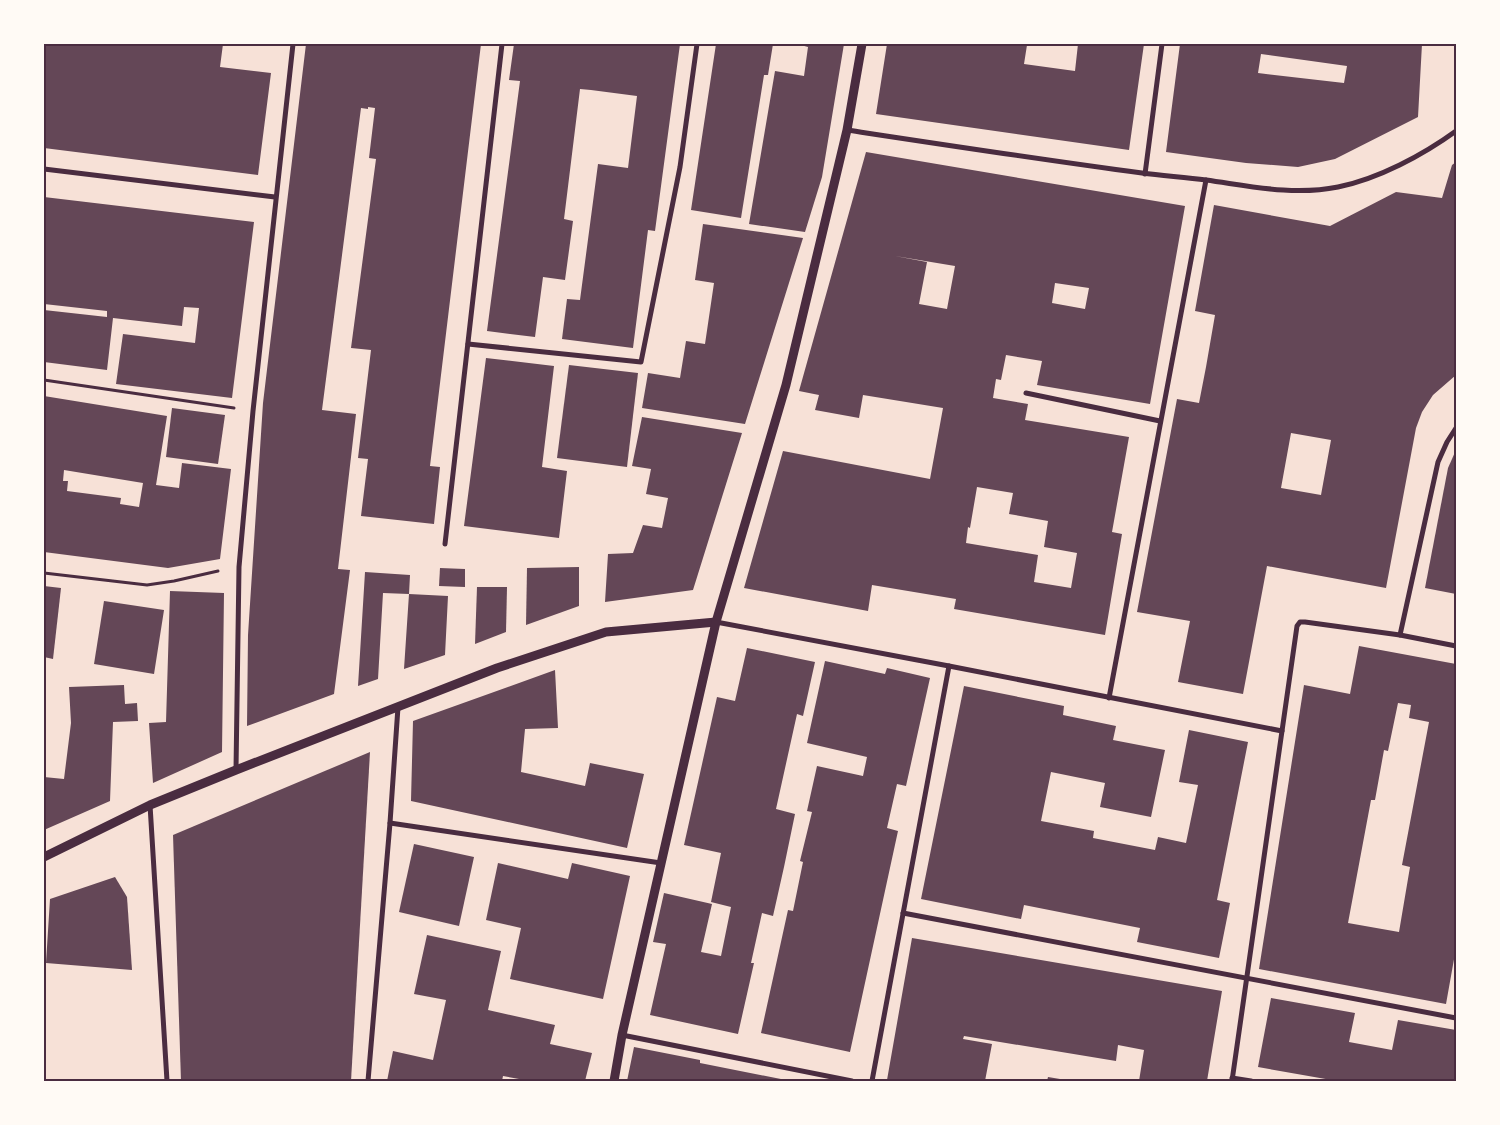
<svg xmlns="http://www.w3.org/2000/svg" width="1500" height="1125" font-family="Figtree,sans-serif">
	<style>
		.building { fill: #644757; fill-rule: evenodd }
		.lines { fill: none; stroke-linecap: round; stroke-linejoin: round }
		.path { stroke: #4a2c40; stroke-width: 3 }
		.minor { stroke: #4a2c40; stroke-width: 5 }
		.tertiary { stroke: #4a2c40; stroke-width: 9 }
		.neatline { fill: none; stroke: #4a2c40; stroke-width: 2 }
	</style>
	<rect width="100%" height="100%" fill="#f7e1d7"/>
	<!-- building -->
	<g class="building">
		<path d="M 44,44 L 223,44 L 220,67 L 271,73 L 258,175 L 44,148 Z"/>
		<path d="M 306,44 L 481,44 L 430,466 L 440,467 L 434,524 L 361,516 L 368,459 L 358,458 L 371,350 L 351,348 L 376,159 L 369,158 L 375,108 L 368,107 L 368,109 L 361,108 L 322,410 L 356,414 L 338,569 L 350,570 L 334,694 L 247,726 L 248,635 L 263,403 Z"/>
		<path d="M 514,44 L 680,44 L 655,231 L 648,230 L 633,348 L 562,339 L 567,299 L 580,300 L 598,164 L 628,168 L 637,96 L 591,90 L 580,89 L 564,219 L 573,221 L 565,280 L 543,277 L 535,337 L 487,331 L 520,81 L 509,80 Z"/>
		<path d="M 716,44 L 773,44 L 768,75 L 764,75 L 741,218 L 691,210 Z"/>
		<path d="M 797,44 L 844,44 L 822,177 L 805,232 L 749,224 L 775,71 L 804,76 L 808,47 Z"/>
		<path d="M 887,44 L 1035,44 L 1035,46 L 1027,45 L 1024,64 L 1075,71 L 1078,44 L 1144,44 L 1129,150 L 876,114 Z"/>
		<path d="M 1180,44 L 1422,44 L 1418,117 L 1335,159 L 1298,167 L 1246,163 L 1166,152 ZM 1261,54 L 1347,66 L 1344,83 L 1258,73 Z"/>
		<path d="M 866,152 L 1185,206 L 1150,404 L 1037,385 L 1042,361 L 1006,355 L 1001,380 L 996,379 L 993,398 L 1028,404 L 1025,420 L 1129,437 L 1112,532 L 1122,534 L 1105,635 L 954,609 L 956,599 L 872,585 L 868,611 L 744,588 L 783,451 L 930,479 L 943,408 L 863,395 L 859,418 L 815,410 L 819,395 L 799,391 ZM 895,256 L 955,266 L 947,309 L 919,304 L 927,262 ZM 1055,283 L 1089,288 L 1085,309 L 1052,303 ZM 977,487 L 1013,493 L 1009,514 L 1048,521 L 1044,547 L 1077,553 L 1071,588 L 1034,582 L 1038,555 L 966,543 L 968,527 L 970,528 Z"/>
		<path d="M 1456,162 L 1456,375 L 1433,395 L 1422,412 L 1416,428 L 1386,588 L 1267,566 L 1243,694 L 1178,682 L 1190,621 L 1137,612 L 1177,399 L 1199,403 L 1206,367 L 1215,315 L 1195,311 L 1214,205 L 1330,226 L 1396,192 L 1442,198 L 1452,165 ZM 1291,433 L 1331,440 L 1321,495 L 1281,488 Z"/>
		<path d="M 44,197 L 254,222 L 232,398 L 116,384 L 123,334 L 195,343 L 199,308 L 184,307 L 182,326 L 113,318 L 107,370 L 44,362 L 44,310 L 107,317 L 107,311 L 44,304 L 45,291 L 44,291 Z"/>
		<path d="M 703,224 L 803,238 L 745,424 L 642,408 L 648,373 L 680,378 L 686,341 L 705,344 L 714,283 L 695,280 Z"/>
		<path d="M 486,358 L 554,366 L 542,467 L 567,471 L 559,538 L 464,526 Z"/>
		<path d="M 569,365 L 638,373 L 627,467 L 557,458 Z"/>
		<path d="M 44,396 L 167,416 L 156,485 L 179,488 L 182,463 L 231,469 L 220,559 L 168,568 L 44,552 ZM 64,470 L 143,483 L 139,507 L 120,504 L 121,498 L 67,491 L 68,481 L 63,481 Z"/>
		<path d="M 172,408 L 225,415 L 218,464 L 166,457 Z"/>
		<path d="M 642,417 L 742,433 L 693,590 L 605,602 L 608,554 L 633,553 L 643,525 L 662,528 L 668,498 L 646,494 L 651,469 L 632,466 Z"/>
		<path d="M 1456,450 L 1456,594 L 1425,588 L 1448,468 Z"/>
		<path d="M 579,567 L 579,606 L 526,625 L 527,568 Z"/>
		<path d="M 440,568 L 465,569 L 465,587 L 439,586 Z"/>
		<path d="M 365,572 L 410,575 L 409,594 L 448,596 L 445,655 L 404,669 L 409,594 L 383,593 L 378,679 L 358,686 Z"/>
		<path d="M 44,586 L 61,588 L 53,659 L 44,657 Z"/>
		<path d="M 477,587 L 507,587 L 506,632 L 475,644 Z"/>
		<path d="M 170,591 L 224,593 L 222,752 L 153,783 L 149,723 L 166,722 Z"/>
		<path d="M 104,601 L 164,610 L 154,674 L 94,664 Z"/>
		<path d="M 1359,646 L 1456,664 L 1456,948 L 1446,1004 L 1259,969 L 1304,685 L 1350,694 ZM 1398,703 L 1411,705 L 1409,718 L 1429,722 L 1402,865 L 1410,867 L 1399,932 L 1348,923 L 1371,800 L 1375,800 L 1384,750 L 1388,751 Z"/>
		<path d="M 747,648 L 815,662 L 803,716 L 797,714 L 776,809 L 795,814 L 784,867 L 773,916 L 762,913 L 751,963 L 754,963 L 738,1034 L 650,1015 L 666,944 L 653,942 L 664,893 L 712,904 L 701,952 L 721,956 L 731,907 L 711,902 L 721,853 L 684,845 L 717,697 L 735,701 Z"/>
		<path d="M 825,661 L 885,674 L 887,668 L 930,678 L 906,786 L 897,784 L 887,828 L 898,831 L 850,1052 L 761,1033 L 788,910 L 793,911 L 803,862 L 800,861 L 812,812 L 807,811 L 817,766 L 863,776 L 867,757 L 807,743 Z"/>
		<path d="M 555,670 L 558,728 L 525,729 L 521,772 L 585,786 L 590,763 L 644,774 L 627,848 L 411,801 L 413,721 Z"/>
		<path d="M 124,685 L 125,704 L 137,703 L 138,721 L 113,722 L 110,801 L 44,830 L 44,777 L 64,779 L 71,723 L 69,687 Z"/>
		<path d="M 964,686 L 1064,706 L 1063,715 L 1116,726 L 1113,740 L 1165,750 L 1151,817 L 1100,807 L 1105,783 L 1051,772 L 1041,821 L 1094,831 L 1093,838 L 1155,850 L 1158,837 L 1186,843 L 1198,785 L 1179,782 L 1189,730 L 1248,742 L 1217,900 L 1230,903 L 1219,958 L 1137,942 L 1140,928 L 1024,905 L 1021,919 L 921,899 Z"/>
		<path d="M 370,752 L 351,1081 L 181,1081 L 173,835 Z"/>
		<path d="M 414,844 L 474,857 L 459,926 L 399,912 Z"/>
		<path d="M 498,863 L 568,879 L 572,863 L 630,876 L 603,999 L 510,979 L 521,928 L 486,920 Z"/>
		<path d="M 115,877 L 127,897 L 132,970 L 46,963 L 50,899 Z"/>
		<path d="M 427,935 L 501,951 L 488,1010 L 555,1025 L 550,1044 L 592,1053 L 585,1081 L 530,1081 L 503,1076 L 502,1081 L 387,1081 L 393,1051 L 433,1060 L 446,1000 L 414,994 Z"/>
		<path d="M 912,938 L 1222,991 L 1207,1081 L 1139,1081 L 1144,1050 L 1118,1045 L 1116,1061 L 964,1036 L 963,1039 L 992,1044 L 985,1081 L 897,1081 L 887,1080 Z"/>
		<path d="M 1271,998 L 1355,1013 L 1349,1042 L 1392,1050 L 1398,1020 L 1456,1030 L 1456,1081 L 1337,1081 L 1258,1067 Z"/>
		<path d="M 634,1047 L 700,1060 L 700,1063 L 791,1081 L 627,1081 Z"/>
		<path d="M 1048,1077 L 1066,1080 L 1066,1081 L 1047,1081 Z"/>
	</g>
	<g class="lines">
		<!-- path -->
		<g class="path">
			<path d="M 44,380 L 234,408"/>
			<path d="M 44,573 L 147,585 L 174,581 L 218,571"/>
		</g>
		<!-- minor -->
		<g class="minor">
			<path d="M 847,130 C 946,145 1044,160 1142,173 C 1164,176 1185,177 1206,180 C 1250,186 1293,196 1338,187 C 1378,179 1423,155 1456,131"/>
			<path d="M 44,169 L 275,197"/>
			<path d="M 1145,174 L 1162,44"/>
			<path d="M 468,344 L 641,362 L 680,167 L 697,44"/>
			<path d="M 1026,393 L 1160,421"/>
			<path d="M 445,544 L 502,44"/>
			<path d="M 716,622 L 949,666 L 1282,731"/>
			<path d="M 1400,635 L 1438,462 L 1447,442 L 1456,428"/>
			<path d="M 1109,698 L 1206,180"/>
			<path d="M 236,770 L 239,567 L 253,411 L 293,44"/>
			<path d="M 150,805 L 167,1081"/>
			<path d="M 390,823 L 661,863"/>
			<path d="M 903,913 L 1456,1018"/>
			<path d="M 622,1035 L 852,1081"/>
			<path d="M 1232,1078 L 1251,1081"/>
			<path d="M 368,1081 L 390,823 L 398,707"/>
			<path d="M 872,1081 L 949,666"/>
			<path d="M 1232,1081 L 1297,626 L 1300,622 L 1305,622 L 1400,635 L 1456,646"/>
		</g>
		<!-- tertiary -->
		<g class="tertiary">
			<path d="M 44,857 L 150,805 L 236,770 L 497,668 L 606,632 L 716,622"/>
			<path d="M 614,1081 L 622,1035 L 716,622 L 786,385 L 847,130 L 862,44"/>
		</g>
	</g>
	<!-- border -->
	<rect width="1500" height="1125" fill="none" stroke="#fffaf5" stroke-width="90"/>
	<rect x="45" y="45" width="1410" height="1035" class="neatline"/>
</svg>
